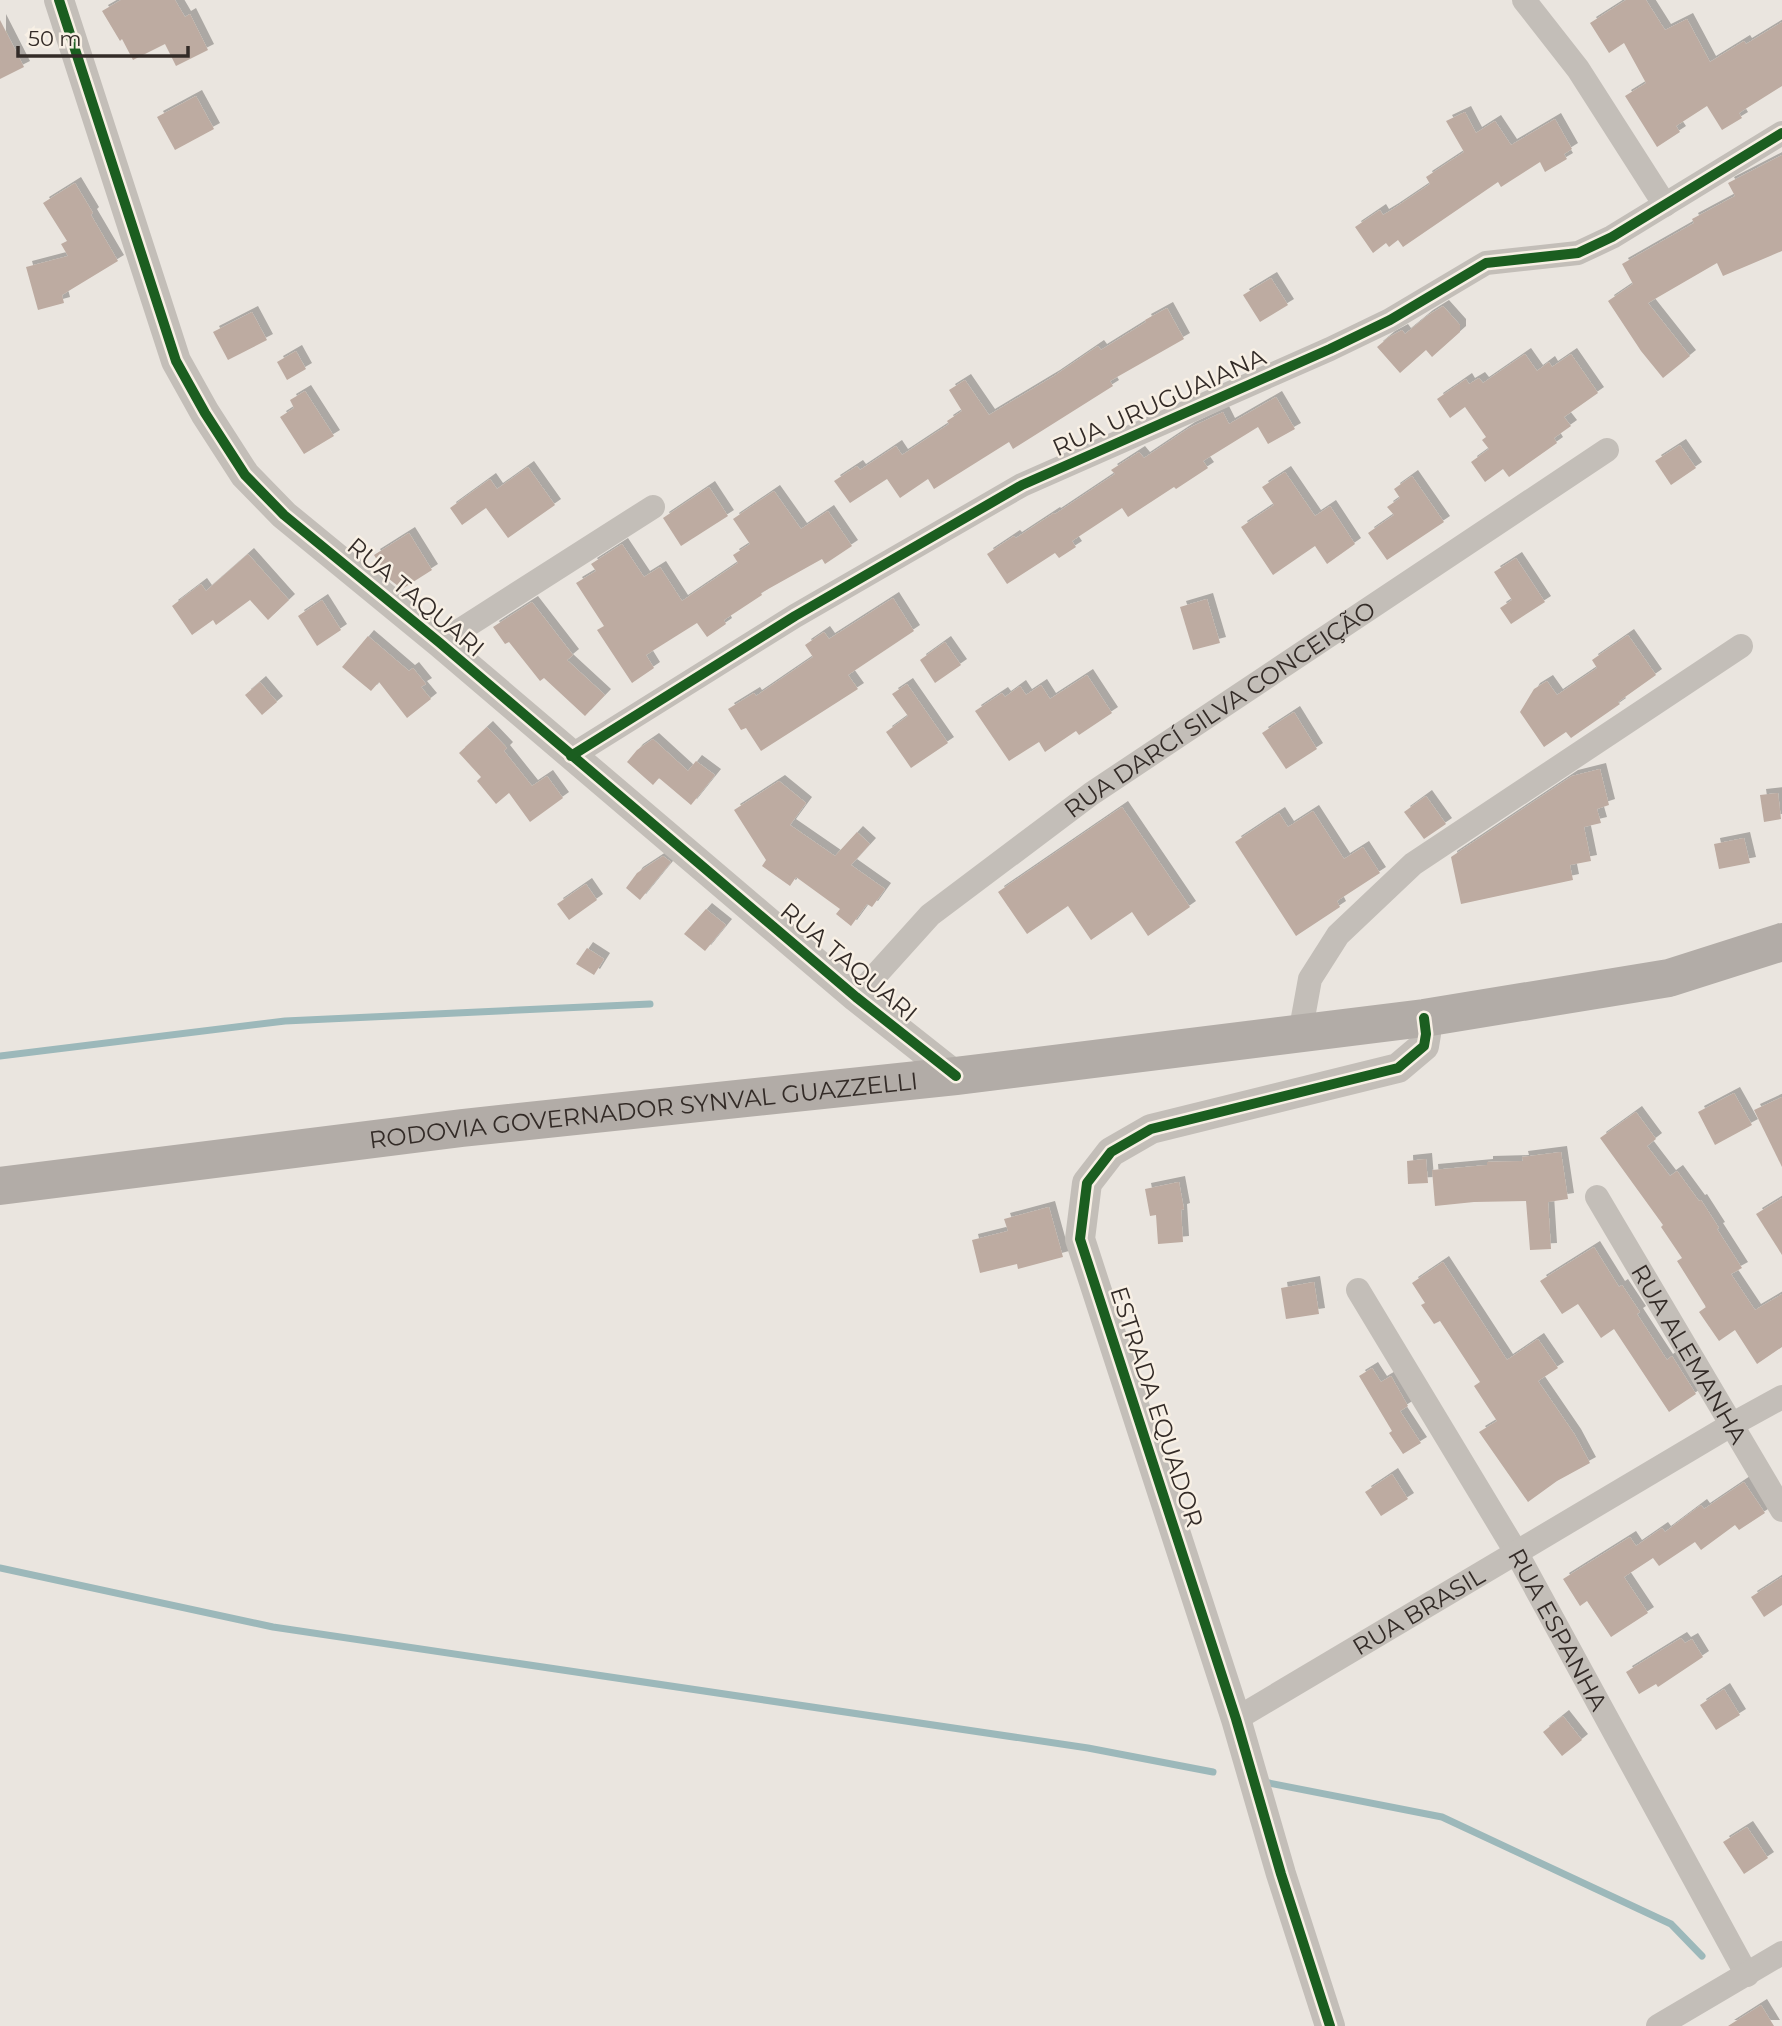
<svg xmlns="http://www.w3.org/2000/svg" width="1782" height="2026" font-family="Montserrat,sans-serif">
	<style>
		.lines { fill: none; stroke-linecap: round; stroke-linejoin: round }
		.stream { stroke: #9cb8ba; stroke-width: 7 }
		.building { fill: #bdaba1; filter: url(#shadow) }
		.minor { stroke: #c3beb8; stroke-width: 24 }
		.tertiary { stroke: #c3beb8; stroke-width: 30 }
		.primary { stroke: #b2aca7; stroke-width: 38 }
		.cycleway-casing { stroke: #f8f0e5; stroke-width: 15 }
		.cycleway { stroke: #1b5e20; stroke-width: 10 }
		.labels { text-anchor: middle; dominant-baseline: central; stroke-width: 5; stroke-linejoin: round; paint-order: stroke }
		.street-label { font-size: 24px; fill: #332b27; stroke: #f8f0e5 }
	</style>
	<defs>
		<filter id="shadow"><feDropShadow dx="6" dy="-6" stdDeviation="0" flood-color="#0004"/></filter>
	</defs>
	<rect width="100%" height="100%" fill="#eae5df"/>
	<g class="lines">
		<!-- stream -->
		<g class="stream">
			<path d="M 0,1056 L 285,1021 L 650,1004"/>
			<path d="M 0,1568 L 273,1627 L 1088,1748 L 1213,1772"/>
			<path d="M 1269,1783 L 1442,1817 L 1671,1924 L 1702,1956"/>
		</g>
	</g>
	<!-- building -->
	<g class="building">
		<path d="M 121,0 L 175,0 L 185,17 L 190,14 L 208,50 L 176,66 L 165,44 L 133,60 L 122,39 L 120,41 L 102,11 Z"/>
		<path d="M 1626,0 L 1646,0 L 1665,30 L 1687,19 L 1710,62 L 1744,41 L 1746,44 L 1782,22 L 1782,86 L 1739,113 L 1742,118 L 1722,130 L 1707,106 L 1676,126 L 1680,132 L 1657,147 L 1625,96 L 1646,83 L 1624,43 L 1609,53 L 1590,23 Z"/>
		<path d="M 0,20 L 24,67 L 0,79 Z"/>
		<path d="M 196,96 L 214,129 L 175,150 L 157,117 Z"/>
		<path d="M 1465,112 L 1476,133 L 1495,121 L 1511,145 L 1555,119 L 1572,149 L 1564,154 L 1567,159 L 1545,172 L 1540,162 L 1501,187 L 1498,182 L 1403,247 L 1398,240 L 1389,247 L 1386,243 L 1373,253 L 1355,227 L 1380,210 L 1383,215 L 1393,209 L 1430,184 L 1426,177 L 1464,152 L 1446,121 Z"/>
		<path d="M 1782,155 L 1782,251 L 1723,276 L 1717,263 L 1648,303 L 1690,356 L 1663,378 L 1641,351 L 1608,301 L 1633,284 L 1622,264 L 1694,223 L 1692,219 L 1735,196 L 1728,183 Z"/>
		<path d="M 75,183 L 93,213 L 91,215 L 118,261 L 62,295 L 64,303 L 38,310 L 26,267 L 68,256 L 61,244 L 67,241 L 43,203 Z"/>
		<path d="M 1271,278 L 1288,305 L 1260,322 L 1243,295 Z"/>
		<path d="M 1443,306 L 1460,325 L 1460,332 L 1432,357 L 1426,350 L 1400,373 L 1377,347 L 1389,337 L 1402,330 L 1405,334 L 1427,316 Z"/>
		<path d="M 1167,308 L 1184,339 L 1110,381 L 1113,386 L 1013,449 L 1009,442 L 934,489 L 928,479 L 900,498 L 887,479 L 850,503 L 834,481 L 857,466 L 860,470 L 896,446 L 902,455 L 949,424 L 947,421 L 962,411 L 949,390 L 965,380 L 989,415 L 1054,376 L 1098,346 L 1101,350 L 1146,322 L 1145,320 Z"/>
		<path d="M 252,312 L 267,340 L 228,360 L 213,332 Z"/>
		<path d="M 296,351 L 306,369 L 287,380 L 277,362 Z"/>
		<path d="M 1525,354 L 1537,371 L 1549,362 L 1552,367 L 1571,354 L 1598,393 L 1564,417 L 1571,426 L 1554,438 L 1557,443 L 1509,477 L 1503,469 L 1485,482 L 1471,462 L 1489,449 L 1482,440 L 1486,437 L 1465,407 L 1450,418 L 1437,399 L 1466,379 L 1469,384 L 1479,378 L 1483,383 Z"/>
		<path d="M 305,391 L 334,436 L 304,454 L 280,417 L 294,408 L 290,400 Z"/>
		<path d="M 1276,397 L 1295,429 L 1268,444 L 1258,427 L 1203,461 L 1208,468 L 1176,489 L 1174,487 L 1128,517 L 1122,508 L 1072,541 L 1076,547 L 1059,558 L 1055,553 L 1007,584 L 987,554 L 1014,536 L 1016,538 L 1054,513 L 1055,514 L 1115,474 L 1111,470 L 1139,452 L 1144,458 L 1189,428 L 1223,412 L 1229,424 Z"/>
		<path d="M 1680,445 L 1696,468 L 1671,485 L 1655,461 Z"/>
		<path d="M 528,467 L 555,505 L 508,538 L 486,508 L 462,525 L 450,508 L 490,479 L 497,489 Z"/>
		<path d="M 1285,472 L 1315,516 L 1330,506 L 1355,544 L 1327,564 L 1315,546 L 1273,575 L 1241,527 L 1274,505 L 1262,487 Z"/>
		<path d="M 1412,476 L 1444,522 L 1387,560 L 1368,533 L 1394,515 L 1387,507 L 1400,498 L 1394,489 Z"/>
		<path d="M 709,487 L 728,516 L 681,546 L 663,518 Z"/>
		<path d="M 774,491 L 801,529 L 828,511 L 852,546 L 825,564 L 822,559 L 761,593 L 762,595 L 724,620 L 726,624 L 707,637 L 697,623 L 646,655 L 654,668 L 632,683 L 597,630 L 604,626 L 576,583 L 596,571 L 591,564 L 622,544 L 644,577 L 660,567 L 682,601 L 738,563 L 733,555 L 750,544 L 733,519 Z"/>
		<path d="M 409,533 L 432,570 L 402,589 L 389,579 L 374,555 Z"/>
		<path d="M 248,554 L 289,600 L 268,620 L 250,600 L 216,625 L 213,620 L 192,635 L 172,606 L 201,584 L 206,591 Z"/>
		<path d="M 1516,558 L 1545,602 L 1511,624 L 1500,608 L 1512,600 L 1494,572 Z"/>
		<path d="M 893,598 L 914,631 L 848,675 L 858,689 L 761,751 L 746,728 L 741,730 L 728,709 L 754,693 L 756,696 L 813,657 L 805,645 L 824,632 L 829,639 Z"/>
		<path d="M 1207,599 L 1220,643 L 1193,650 L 1180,607 Z"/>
		<path d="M 322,600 L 341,630 L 317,646 L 298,616 Z"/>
		<path d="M 532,602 L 573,655 L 567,660 L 605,695 L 585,716 L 544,678 L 540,681 L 509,642 L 505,644 L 493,627 Z"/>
		<path d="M 1628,635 L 1656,675 L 1618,702 L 1620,704 L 1571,738 L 1566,732 L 1544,747 L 1520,712 L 1534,689 L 1547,681 L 1557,695 L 1597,668 L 1592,660 Z"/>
		<path d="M 368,636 L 409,671 L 413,668 L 426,684 L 421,687 L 431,699 L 407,718 L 379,682 L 371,691 L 342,667 Z"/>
		<path d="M 945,642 L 961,665 L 935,683 L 920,660 Z"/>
		<path d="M 1087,675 L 1112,713 L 1079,735 L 1076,731 L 1045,752 L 1039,742 L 1009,761 L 975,711 L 1002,693 L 1005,697 L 1020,686 L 1026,695 L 1041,685 L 1050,699 Z"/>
		<path d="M 260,682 L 277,702 L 262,715 L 245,695 Z"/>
		<path d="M 907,684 L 948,743 L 911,768 L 886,732 L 908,716 L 892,694 Z"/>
		<path d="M 1294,712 L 1317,749 L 1286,769 L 1262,733 Z"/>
		<path d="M 487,727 L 507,748 L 504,751 L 532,786 L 547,776 L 563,798 L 530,822 L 509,793 L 496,804 L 477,781 L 481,777 L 459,753 Z"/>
		<path d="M 653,739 L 688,771 L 696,761 L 715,775 L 691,805 L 659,778 L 653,785 L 627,762 L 637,750 Z"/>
		<path d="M 1600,769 L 1609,805 L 1597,809 L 1601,823 L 1584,827 L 1591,861 L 1570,865 L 1573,880 L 1461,904 L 1451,857 L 1572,776 Z"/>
		<path d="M 779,781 L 806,803 L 790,825 L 835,856 L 857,832 L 870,844 L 851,865 L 885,889 L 872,907 L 867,904 L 851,926 L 836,914 L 840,909 L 796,877 L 790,886 L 762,866 L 766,860 L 734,810 Z"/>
		<path d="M 1778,793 L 1781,819 L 1764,822 L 1760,795 Z"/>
		<path d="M 1426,796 L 1446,824 L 1424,839 L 1404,812 Z"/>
		<path d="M 1122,807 L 1190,907 L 1148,936 L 1132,912 L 1091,940 L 1068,906 L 1027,934 L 998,892 Z"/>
		<path d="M 1313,811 L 1344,859 L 1363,847 L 1380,873 L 1337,901 L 1340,907 L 1296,936 L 1235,842 L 1279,813 L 1288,827 Z"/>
		<path d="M 1744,838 L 1750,863 L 1719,869 L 1714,844 Z"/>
		<path d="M 663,856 L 671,862 L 640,900 L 626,888 L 637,873 Z"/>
		<path d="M 586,884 L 597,900 L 569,920 L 557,904 Z"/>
		<path d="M 706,909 L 726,925 L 705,951 L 684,934 Z"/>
		<path d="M 587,948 L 604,959 L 594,975 L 576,964 Z"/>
		<path d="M 1734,1093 L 1752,1125 L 1715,1145 L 1698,1112 Z"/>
		<path d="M 1782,1097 L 1782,1167 L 1754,1110 Z"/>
		<path d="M 1636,1112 L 1656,1139 L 1647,1146 L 1670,1176 L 1677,1171 L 1699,1201 L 1701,1200 L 1719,1228 L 1717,1229 L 1742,1268 L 1731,1274 L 1755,1310 L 1782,1294 L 1782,1347 L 1757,1364 L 1735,1330 L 1719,1341 L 1699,1312 L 1706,1307 L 1677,1261 L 1682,1258 L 1661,1227 L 1663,1225 L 1600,1138 Z"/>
		<path d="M 1561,1152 L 1568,1199 L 1548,1202 L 1551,1249 L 1530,1250 L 1526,1201 L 1474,1202 L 1435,1206 L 1432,1170 L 1487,1165 L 1487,1162 L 1523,1161 L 1522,1157 Z"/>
		<path d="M 1426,1159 L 1428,1183 L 1408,1184 L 1407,1161 Z"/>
		<path d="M 1179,1182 L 1184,1209 L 1181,1210 L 1183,1242 L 1158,1244 L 1156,1215 L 1150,1216 L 1145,1189 Z"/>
		<path d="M 1782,1198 L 1782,1255 L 1756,1214 Z"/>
		<path d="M 1049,1207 L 1063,1257 L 1018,1269 L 1017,1264 L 980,1273 L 972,1240 L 1008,1231 L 1004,1219 Z"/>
		<path d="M 1594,1247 L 1619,1287 L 1622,1285 L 1640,1312 L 1637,1314 L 1667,1360 L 1672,1356 L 1696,1394 L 1669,1412 L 1614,1329 L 1601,1338 L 1578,1304 L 1562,1314 L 1540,1281 Z"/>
		<path d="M 1443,1262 L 1507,1360 L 1538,1339 L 1558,1368 L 1538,1381 L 1575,1435 L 1590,1463 L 1557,1481 L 1528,1502 L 1479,1432 L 1497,1421 L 1474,1386 L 1480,1382 L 1440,1321 L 1434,1324 L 1421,1305 L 1425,1303 L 1412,1283 Z"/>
		<path d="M 1314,1282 L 1319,1314 L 1286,1319 L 1281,1288 Z"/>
		<path d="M 1372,1368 L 1381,1382 L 1391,1376 L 1408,1406 L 1400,1411 L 1421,1443 L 1403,1454 L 1389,1433 L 1392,1431 L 1359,1376 Z"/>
		<path d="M 1392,1474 L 1408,1499 L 1381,1516 L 1365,1492 Z"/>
		<path d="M 1744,1482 L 1765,1513 L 1739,1530 L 1735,1525 L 1701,1550 L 1695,1542 L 1659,1566 L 1653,1558 L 1624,1577 L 1648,1613 L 1611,1637 L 1587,1601 L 1580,1606 L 1563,1579 L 1630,1537 L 1636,1546 L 1662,1528 L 1665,1532 L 1701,1505 L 1704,1509 Z"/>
		<path d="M 1782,1577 L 1782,1605 L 1764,1617 L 1751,1597 Z"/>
		<path d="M 1681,1638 L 1685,1643 L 1692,1639 L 1703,1657 L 1658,1687 L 1656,1684 L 1639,1694 L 1626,1672 Z"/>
		<path d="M 1724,1689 L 1740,1715 L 1716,1730 L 1700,1705 Z"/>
		<path d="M 1563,1716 L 1582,1740 L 1562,1756 L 1543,1732 Z"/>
		<path d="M 1747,1827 L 1768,1858 L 1744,1874 L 1723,1842 Z"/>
		<path d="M 1761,2005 L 1774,2026 L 1728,2026 Z"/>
	</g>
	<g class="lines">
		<!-- minor -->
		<g class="minor">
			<path d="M 1524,0 L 1578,69 L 1665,205"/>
			<path d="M 440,643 L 653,507"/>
			<path d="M 571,756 L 795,616 L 1022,485 L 1330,349 L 1390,320 L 1486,263 L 1578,253 L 1612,237 L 1782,133"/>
			<path id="s1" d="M 856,997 L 930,915 L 1091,794 L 1607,450"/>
			<path d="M 1300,1034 L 1310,979 L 1338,935 L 1413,864 L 1741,646"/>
			<path id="s2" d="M 1597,1197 L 1782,1510"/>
			<path id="s3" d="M 1358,1290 L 1516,1552 L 1747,1975"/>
			<path id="s4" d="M 1236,1719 L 1731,1425 L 1782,1397"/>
			<path d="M 1658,2026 L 1782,1953"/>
		</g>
		<!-- tertiary -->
		<g class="tertiary">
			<path d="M 59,0 L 176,361 L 205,413 L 245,475 L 284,515 L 440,643 L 856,997 L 956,1076"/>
			<path d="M 1330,2026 L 1281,1874 L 1236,1719 L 1080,1239 L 1087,1183 L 1111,1152 L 1151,1129 L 1398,1068 L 1424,1046 L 1426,1034 L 1424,1018"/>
		</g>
		<!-- primary -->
		<path class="primary" id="s5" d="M 0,1186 L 462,1128 L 956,1076 L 1424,1018 L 1669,978 L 1782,942"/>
		<!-- cycleway casing -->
		<g class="cycleway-casing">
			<g id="cycleway">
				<path d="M 59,0 L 176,361 L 205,413 L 245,475 L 284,515 L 440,643 L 856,997 L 956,1076"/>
				<path d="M 571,756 L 795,616 L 1022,485 L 1330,349 L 1390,320 L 1486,263 L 1578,253 L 1612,237 L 1782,133"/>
				<path d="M 1330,2026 L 1281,1874 L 1236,1719 L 1080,1239 L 1087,1183 L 1111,1152 L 1151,1129 L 1398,1068 L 1424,1046 L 1426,1034 L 1424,1018"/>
			</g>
		</g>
		<!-- cycleway -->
		<use href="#cycleway" class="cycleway"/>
	</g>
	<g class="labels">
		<!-- street labels -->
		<g class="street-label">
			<text transform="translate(1159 402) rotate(-24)">RUA URUGUAIANA</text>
			<text transform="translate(416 597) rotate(40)">RUA TAQUARI</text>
			<text stroke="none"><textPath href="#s1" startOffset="466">RUA DARCÍ SILVA CONCEIÇÃO</textPath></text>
			<text transform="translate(849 962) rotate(40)">RUA TAQUARI</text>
			<text stroke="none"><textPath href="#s5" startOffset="648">RODOVIA GOVERNADOR SYNVAL GUAZZELLI</textPath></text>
			<text stroke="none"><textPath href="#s2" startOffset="182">RUA ALEMANHA</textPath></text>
			<text transform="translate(1157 1407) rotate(72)">ESTRADA EQUADOR</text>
			<text stroke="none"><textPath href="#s4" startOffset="212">RUA BRASIL</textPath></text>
			<text stroke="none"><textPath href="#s3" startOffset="394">RUA ESPANHA</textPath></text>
		</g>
	</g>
	<!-- scale -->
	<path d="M18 46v10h170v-10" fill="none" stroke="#332b27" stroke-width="3.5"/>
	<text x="28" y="46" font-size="21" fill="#332b27" stroke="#f8f0e5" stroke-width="5" paint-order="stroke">50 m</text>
</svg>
